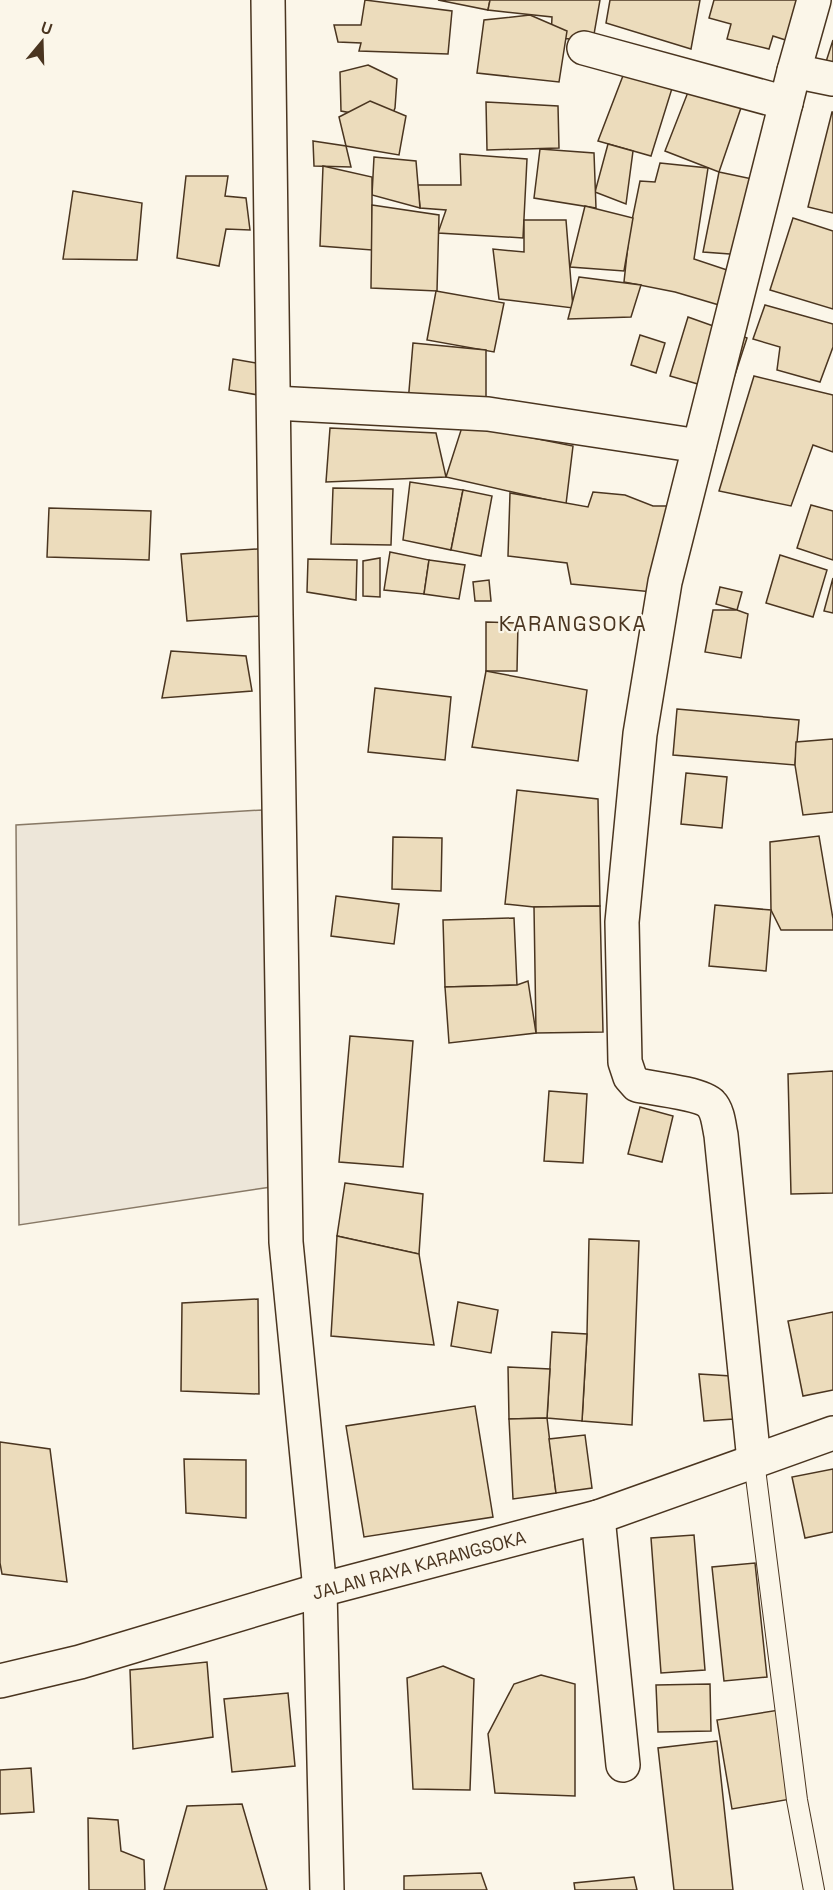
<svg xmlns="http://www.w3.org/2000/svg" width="833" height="1890" font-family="'Space Grotesk',sans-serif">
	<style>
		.green { fill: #ede6d9; stroke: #887966; stroke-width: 1.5 }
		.building { fill: #ecdcbc; stroke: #4a3520; stroke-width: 1.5 }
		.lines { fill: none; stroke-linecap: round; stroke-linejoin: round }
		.lane-casing { stroke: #4a3520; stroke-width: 22 }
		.street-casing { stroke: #4a3520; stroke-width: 36 }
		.secondary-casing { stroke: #4a3520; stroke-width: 36 }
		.lane { stroke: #fbf6e9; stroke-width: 20 }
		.street { stroke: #fbf6e9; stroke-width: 33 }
		.secondary { stroke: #fbf6e9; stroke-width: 33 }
		.labels { text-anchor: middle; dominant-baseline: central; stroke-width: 4.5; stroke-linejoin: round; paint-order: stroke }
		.street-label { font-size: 18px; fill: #4a3520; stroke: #fbf6e9 }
		.quarter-label { font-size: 21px; letter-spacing: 1.5px; fill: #4a3520; stroke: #fbf6e9 }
	</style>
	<rect width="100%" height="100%" fill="#fbf6e9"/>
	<!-- green -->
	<path class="green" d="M 262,810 L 271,1187 L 19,1225 L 16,825 Z"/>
	<!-- building -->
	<g class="building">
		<path d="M 365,0 L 452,11 L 448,54 L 359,51 L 361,43 L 338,42 L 334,25 L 361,25 Z"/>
		<path d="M 438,0 L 490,0 L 488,10 Z"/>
		<path d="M 490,0 L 600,0 L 593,40 L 551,38 L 552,17 L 488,10 Z"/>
		<path d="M 610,0 L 700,0 L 691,49 L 606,23 Z"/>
		<path d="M 714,0 L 814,0 L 801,45 L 773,36 L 769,49 L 727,39 L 731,24 L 709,18 Z"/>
		<path d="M 530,15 L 567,31 L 559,82 L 477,73 L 484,20 Z"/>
		<path d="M 833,40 L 833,71 L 824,68 Z"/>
		<path d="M 629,60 L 674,82 L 651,156 L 598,141 Z"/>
		<path d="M 368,65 L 397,79 L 395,108 L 390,120 L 341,111 L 340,72 Z"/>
		<path d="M 690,87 L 744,99 L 719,172 L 665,151 Z"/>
		<path d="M 370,101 L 406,116 L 399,155 L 346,146 L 339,117 Z"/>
		<path d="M 486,102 L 558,106 L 559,148 L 487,150 Z"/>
		<path d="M 832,112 L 833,112 L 833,213 L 808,207 Z"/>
		<path d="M 313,141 L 346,146 L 351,167 L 314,166 Z"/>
		<path d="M 608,144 L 633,151 L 626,204 L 595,192 Z"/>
		<path d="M 540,149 L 594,153 L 596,208 L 534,198 Z"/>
		<path d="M 460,154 L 527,159 L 523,238 L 438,233 L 446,210 L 420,208 L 418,185 L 461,185 Z"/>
		<path d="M 374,157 L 416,161 L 420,208 L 372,195 Z"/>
		<path d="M 660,163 L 708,168 L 694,259 L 757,280 L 746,313 L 675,292 L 624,282 L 629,235 L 640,181 L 655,182 Z"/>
		<path d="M 323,166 L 372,177 L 372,250 L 320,246 Z"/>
		<path d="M 719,172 L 766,182 L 757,256 L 703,252 Z"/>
		<path d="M 186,176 L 228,176 L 225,196 L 246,198 L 250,230 L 226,229 L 219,266 L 177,258 Z"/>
		<path d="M 73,191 L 142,203 L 137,260 L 63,259 Z"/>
		<path d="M 372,205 L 439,215 L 437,291 L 371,288 Z"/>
		<path d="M 585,206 L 633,218 L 624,271 L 570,267 Z"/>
		<path d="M 793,218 L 833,231 L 833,309 L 770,290 Z"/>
		<path d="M 524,220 L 566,220 L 573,308 L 499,299 L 493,249 L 524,252 Z"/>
		<path d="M 579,277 L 641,285 L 631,317 L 568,319 Z"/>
		<path d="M 436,291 L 504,303 L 494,352 L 427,340 Z"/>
		<path d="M 765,305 L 833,324 L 833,347 L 820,382 L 777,370 L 780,347 L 753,339 Z"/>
		<path d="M 688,317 L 747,338 L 729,393 L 670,376 Z"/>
		<path d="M 640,335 L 665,343 L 656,373 L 631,365 Z"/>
		<path d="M 413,343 L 486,350 L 486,406 L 408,403 Z"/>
		<path d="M 233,359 L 268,365 L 264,396 L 229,390 Z"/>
		<path d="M 754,376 L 833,395 L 833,452 L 813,445 L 791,506 L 719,491 Z"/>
		<path d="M 463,424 L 573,446 L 566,504 L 446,477 Z"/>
		<path d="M 330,428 L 436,433 L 446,477 L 326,482 Z"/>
		<path d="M 410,482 L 463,490 L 451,550 L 403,540 Z"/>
		<path d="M 333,488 L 393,489 L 391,545 L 331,544 Z"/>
		<path d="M 463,490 L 492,496 L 481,556 L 451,550 Z"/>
		<path d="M 593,492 L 625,495 L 653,506 L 678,506 L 663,593 L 571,584 L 567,563 L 508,556 L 510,493 L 588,507 Z"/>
		<path d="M 811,505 L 833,511 L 833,560 L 797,548 Z"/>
		<path d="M 49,508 L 151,511 L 149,560 L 47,557 Z"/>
		<path d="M 271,548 L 276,615 L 187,621 L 181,554 Z"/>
		<path d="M 390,552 L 429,560 L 424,594 L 384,590 Z"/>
		<path d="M 780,555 L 827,570 L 813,617 L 766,603 Z"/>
		<path d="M 380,558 L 380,597 L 363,596 L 363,561 Z"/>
		<path d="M 308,559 L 357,560 L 356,600 L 307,592 Z"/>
		<path d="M 429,560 L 465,565 L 459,599 L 424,594 Z"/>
		<path d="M 833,578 L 833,613 L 824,611 Z"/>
		<path d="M 489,580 L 491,601 L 475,601 L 473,582 Z"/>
		<path d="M 720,587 L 742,592 L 737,610 L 716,604 Z"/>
		<path d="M 713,610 L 737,610 L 748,614 L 741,658 L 705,652 Z"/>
		<path d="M 486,622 L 518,623 L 517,671 L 486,671 Z"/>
		<path d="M 171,651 L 246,656 L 252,691 L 162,698 Z"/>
		<path d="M 486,671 L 587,690 L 578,761 L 472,747 Z"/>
		<path d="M 375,688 L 451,697 L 445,760 L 368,752 Z"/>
		<path d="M 677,709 L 799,720 L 795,765 L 673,755 Z"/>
		<path d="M 833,739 L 833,812 L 803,815 L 795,765 L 796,742 Z"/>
		<path d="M 686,773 L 727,777 L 722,828 L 681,824 Z"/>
		<path d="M 517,790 L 598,799 L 600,906 L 534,907 L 505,904 Z"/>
		<path d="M 819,836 L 833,919 L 833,930 L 781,930 L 771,910 L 770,842 Z"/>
		<path d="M 393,837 L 442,838 L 441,891 L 392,889 Z"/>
		<path d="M 336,896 L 399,904 L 394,944 L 331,936 Z"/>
		<path d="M 715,905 L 771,910 L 766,971 L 709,966 Z"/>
		<path d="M 600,906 L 603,1032 L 536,1033 L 534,907 Z"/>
		<path d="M 514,918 L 517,985 L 445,987 L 443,920 Z"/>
		<path d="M 528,981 L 536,1033 L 449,1043 L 445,987 L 517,985 Z"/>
		<path d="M 350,1036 L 413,1041 L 403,1167 L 339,1162 Z"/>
		<path d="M 833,1071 L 833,1193 L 791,1194 L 788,1074 Z"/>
		<path d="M 549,1091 L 587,1094 L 583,1163 L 544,1161 Z"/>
		<path d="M 640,1107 L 673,1116 L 662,1162 L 628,1154 Z"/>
		<path d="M 345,1183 L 423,1194 L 419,1254 L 337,1236 Z"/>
		<path d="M 337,1236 L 419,1254 L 434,1345 L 331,1336 Z"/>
		<path d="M 589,1239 L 639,1241 L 632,1425 L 582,1421 L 587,1334 Z"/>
		<path d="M 258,1299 L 259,1394 L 181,1391 L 182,1303 Z"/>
		<path d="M 458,1302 L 498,1310 L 491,1353 L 451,1346 Z"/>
		<path d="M 833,1312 L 833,1390 L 803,1396 L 788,1321 Z"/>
		<path d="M 552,1332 L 587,1334 L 582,1421 L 547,1418 Z"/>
		<path d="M 508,1367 L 550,1369 L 547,1418 L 509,1419 Z"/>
		<path d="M 699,1374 L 731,1376 L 734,1419 L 704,1421 Z"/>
		<path d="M 475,1406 L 493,1517 L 364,1537 L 346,1426 Z"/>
		<path d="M 547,1418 L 556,1493 L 513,1499 L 509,1419 Z"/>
		<path d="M 585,1435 L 592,1488 L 556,1493 L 549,1439 Z"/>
		<path d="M 0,1442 L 50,1449 L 67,1582 L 2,1574 L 0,1563 Z"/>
		<path d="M 184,1459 L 246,1460 L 246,1518 L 186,1513 Z"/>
		<path d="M 833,1469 L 833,1532 L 805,1538 L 792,1477 Z"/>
		<path d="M 694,1535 L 705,1670 L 661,1673 L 651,1538 Z"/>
		<path d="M 755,1563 L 767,1677 L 724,1681 L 712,1567 Z"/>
		<path d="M 207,1662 L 213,1737 L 133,1749 L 130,1670 Z"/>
		<path d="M 443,1666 L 474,1679 L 470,1790 L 413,1789 L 407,1678 Z"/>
		<path d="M 541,1675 L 575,1684 L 575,1796 L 495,1793 L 488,1734 L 514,1684 Z"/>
		<path d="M 710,1684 L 711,1731 L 658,1732 L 656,1685 Z"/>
		<path d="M 288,1693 L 295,1766 L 232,1772 L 224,1699 Z"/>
		<path d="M 779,1710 L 791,1799 L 732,1809 L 717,1720 Z"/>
		<path d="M 717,1741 L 733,1890 L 674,1890 L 658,1748 Z"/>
		<path d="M 31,1768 L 34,1812 L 0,1814 L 0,1770 Z"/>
		<path d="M 242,1804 L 267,1890 L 164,1890 L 187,1806 Z"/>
		<path d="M 88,1818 L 118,1820 L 121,1851 L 144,1860 L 145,1890 L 89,1890 Z"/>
		<path d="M 481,1873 L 487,1890 L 404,1890 L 404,1876 Z"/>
		<path d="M 634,1877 L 637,1890 L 575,1890 L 574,1883 Z"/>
	</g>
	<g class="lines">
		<!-- lane casing -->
		<g class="lane-casing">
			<path id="lane" d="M 754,1461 L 797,1800 L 814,1890"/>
		</g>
		<!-- street casing -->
		<g class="street-casing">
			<g id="street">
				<path d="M 268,0 L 276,615 L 286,1242 L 320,1590 L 327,1890"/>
				<path d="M 584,48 L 786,103"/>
				<path d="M 794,71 L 833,79"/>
				<path d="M 274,403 L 488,414 L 699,446"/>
				<path d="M 754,1461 L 721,1135 C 719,1126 718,1111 711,1104 C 702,1094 652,1088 637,1085 L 630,1077 L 625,1062 L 622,922 L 640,734 L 665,582 L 794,71 L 814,0"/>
				<path d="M 598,1517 L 623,1765"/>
			</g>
		</g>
		<!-- secondary casing -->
		<g class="secondary-casing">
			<path id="secondary" d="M 0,1681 L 80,1662 L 320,1590 L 598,1517 L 833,1433"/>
		</g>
		<!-- lane -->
		<use href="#lane" class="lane"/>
		<!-- street -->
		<use href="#street" class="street"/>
		<!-- secondary -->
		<use href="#secondary" class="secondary"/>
	</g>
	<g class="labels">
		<!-- street labels -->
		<g class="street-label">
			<text transform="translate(419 1565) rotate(-15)">JALAN RAYA KARANGSOKA</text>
		</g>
		<!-- quarter labels -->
		<g class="quarter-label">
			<text x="573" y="623">KARANGSOKA</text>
		</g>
	</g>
	<!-- north arrow -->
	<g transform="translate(42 42) rotate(19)" stroke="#fbf6e9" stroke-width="4.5" paint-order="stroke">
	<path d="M0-4.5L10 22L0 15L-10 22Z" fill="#4a3520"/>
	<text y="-9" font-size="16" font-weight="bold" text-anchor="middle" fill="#4a3520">U</text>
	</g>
</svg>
